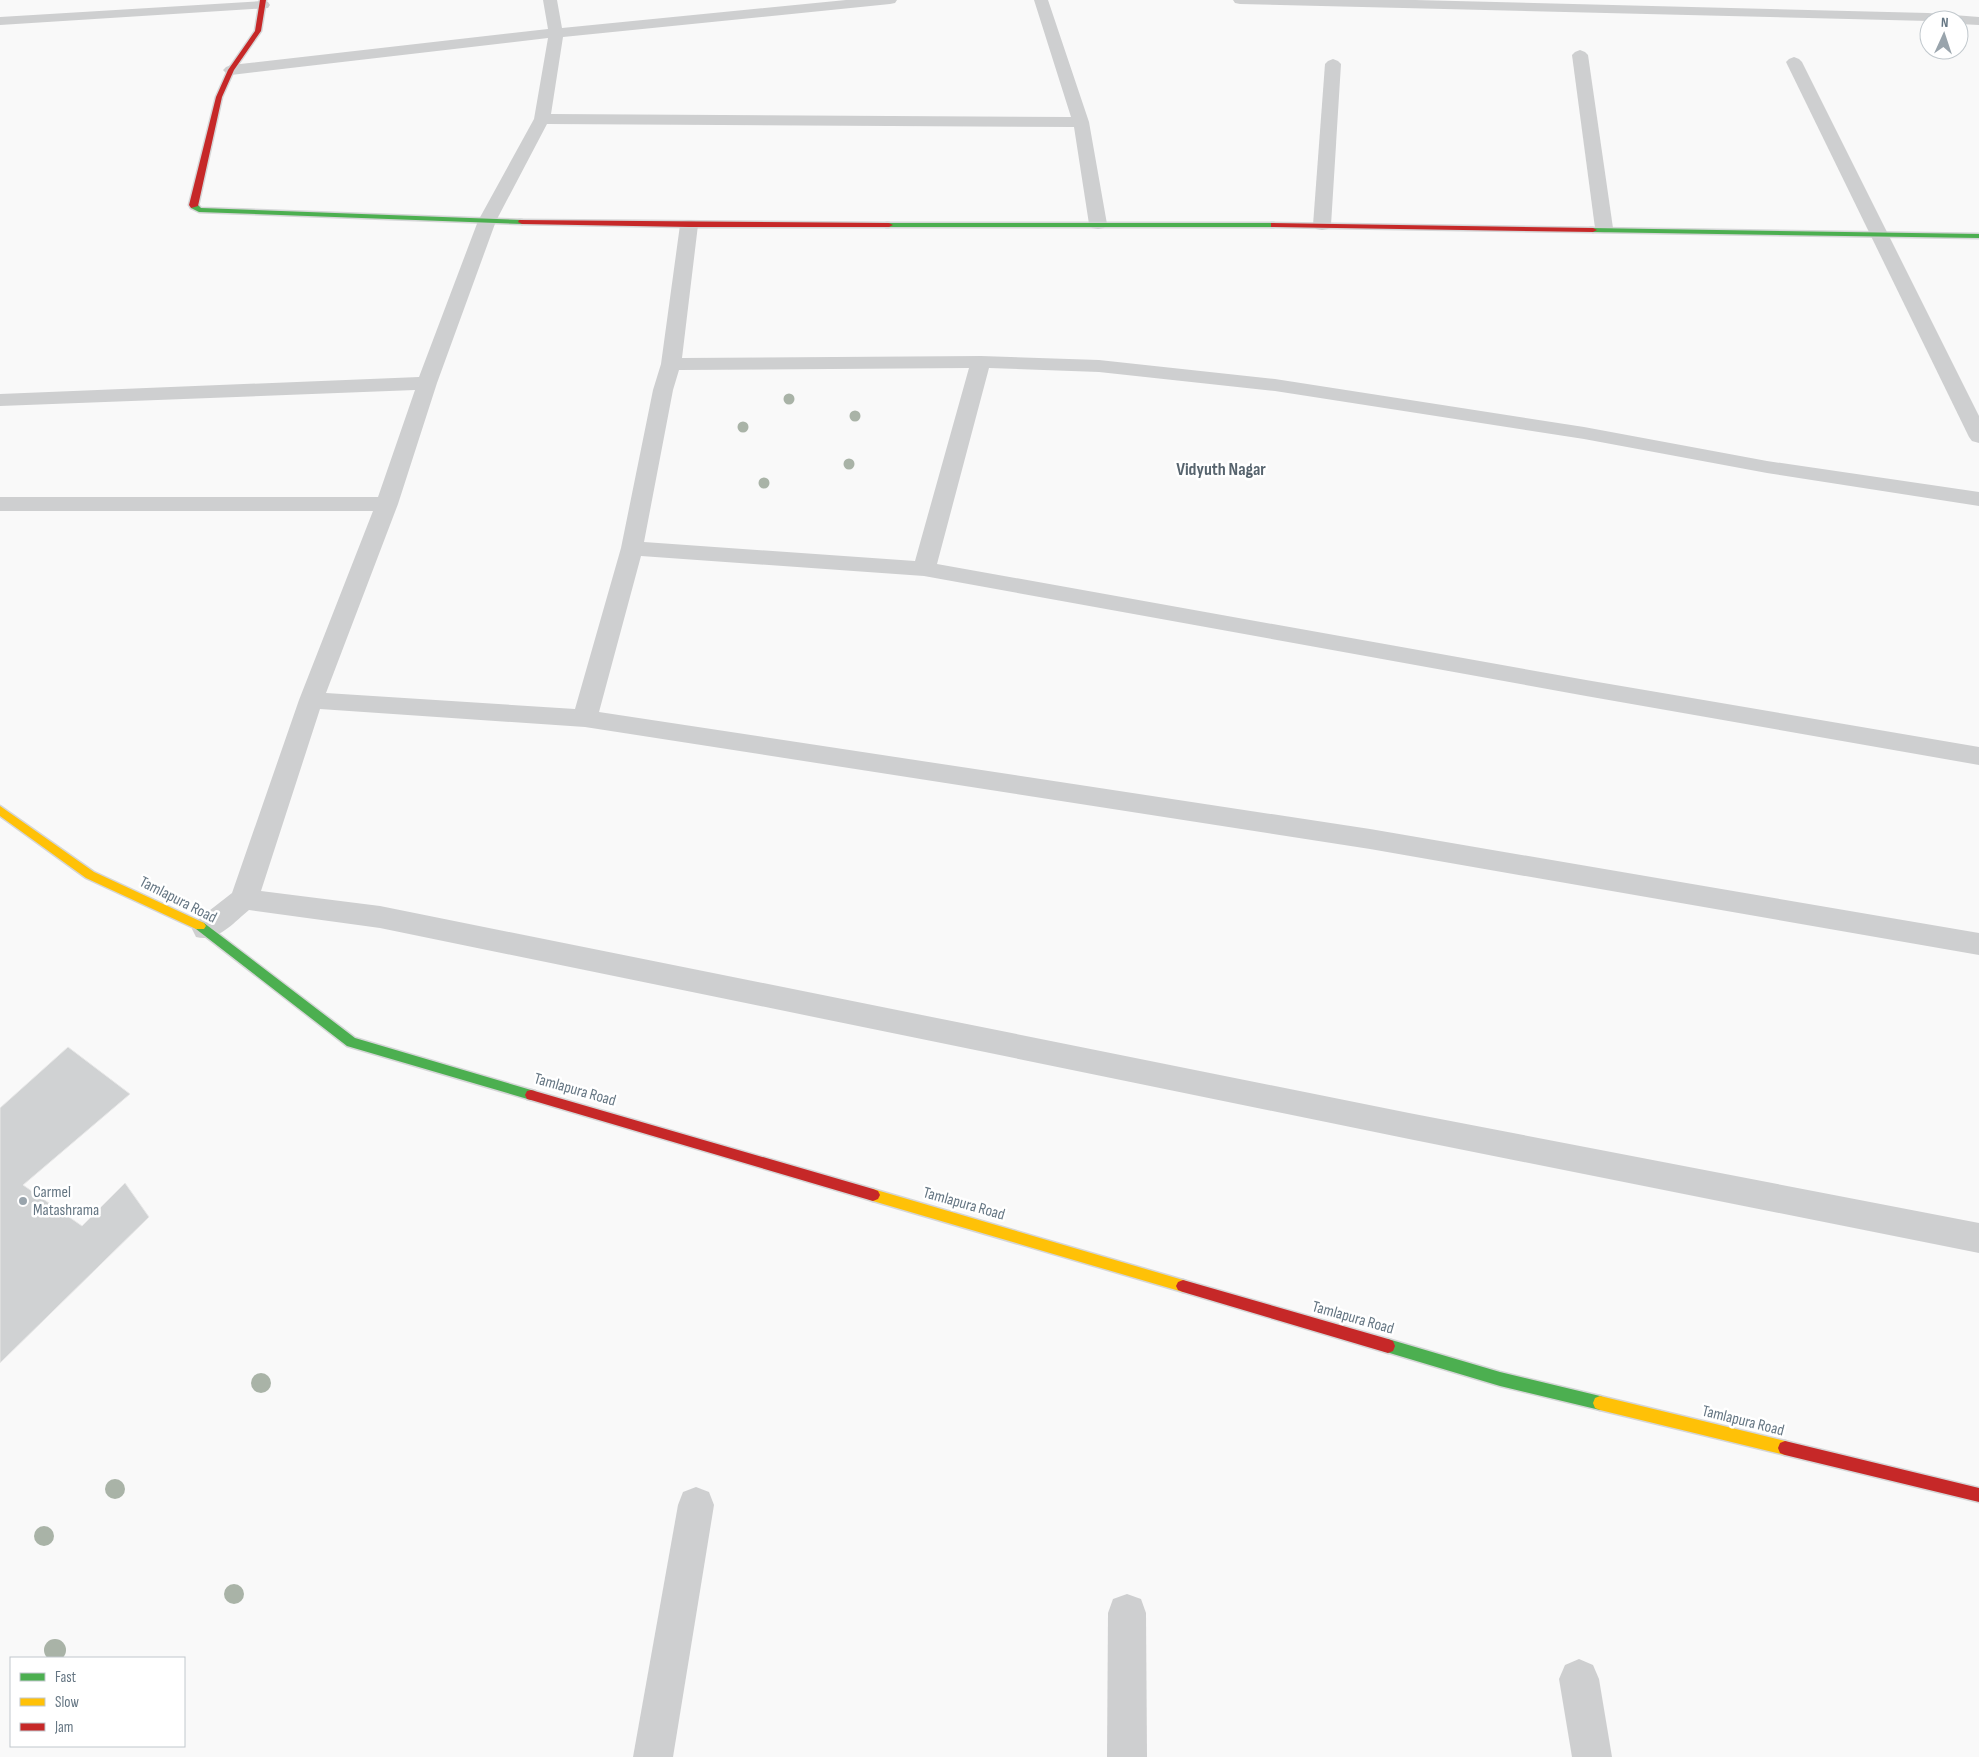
<svg xmlns="http://www.w3.org/2000/svg" width="1979" height="1757" font-family="'Sofia Sans Condensed',sans-serif">
	<style>
		.building { fill: #d0d2d3; stroke: #e8e8e8 }
		.lines { fill: none; stroke-linecap: round; stroke-linejoin: round }
		.fast-casing { stroke: #d5d6d7; stroke-width: 3 }
		.slow-casing { stroke: #d5d6d7; stroke-width: 3 }
		.jam-casing { stroke: #d5d6d7; stroke-width: 3 }
		.street { fill: #cecfd0; fill-rule: evenodd }
		.fast { fill: #4caf50; fill-rule: evenodd }
		.slow { fill: #ffc107; fill-rule: evenodd }
		.jam { fill: #c62828; fill-rule: evenodd }
		.tree { fill: #a9b3a7 }
		.poi-dot { fill: #99a4ac; stroke: #fff; stroke-width: 2 }
		.labels { text-anchor: middle; dominant-baseline: central; stroke-width: 5; stroke-linejoin: round; paint-order: stroke }
		.street-label { font-size: 16px; fill: #657683; stroke: #fff }
		.poi-label { font-size: 16px; fill: #657683; stroke: #fff; text-anchor: start }
		.far-district-label { font-size: 18px; font-weight: bold; fill: #57646e; stroke: #fff }
	</style>
	<rect width="100%" height="100%" fill="#f9f9f9"/>
	<!-- building -->
	<path class="building" d="M 68,1047 L 130,1094 L 23,1185 L 82,1226 L 125,1183 L 149,1217 L 0,1363 L 0,1108 Z"/>
	<g class="lines">
		<!-- fast casing -->
		<g class="fast-casing">
			<g id="fast">
				<path d="M 191,204 L 197,204 L 201,208 L 522,220 L 526,222 L 522,224 L 199,212 L 191,208 Z"/>
				<path d="M 886,223 L 1274,223 L 1278,225 L 1274,227 L 886,227 Z"/>
				<path d="M 1590,228 L 1979,234 L 1979,238 L 1593,232 L 1589,230 Z"/>
				<path d="M 200,922 L 204,923 L 355,1038 L 531,1090 L 535,1091 L 537,1095 L 535,1099 L 531,1100 L 347,1046 L 196,929 L 194,926 L 196,923 Z"/>
				<path d="M 1388,1339 L 1500,1372 L 1600,1396 L 1605,1398 L 1607,1403 L 1605,1408 L 1600,1410 L 1500,1386 L 1383,1351 L 1381,1346 L 1383,1341 Z"/>
			</g>
		</g>
		<!-- slow casing -->
		<g class="slow-casing">
			<g id="slow">
				<path d="M 0,806 L 94,872 L 204,923 L 206,926 L 204,929 L 196,929 L 86,878 L 0,816 Z"/>
				<path d="M 873,1189 L 1183,1280 L 1188,1282 L 1190,1286 L 1188,1290 L 1183,1292 L 873,1201 L 868,1199 L 866,1195 L 868,1191 Z"/>
				<path d="M 1600,1396 L 1785,1441 L 1790,1443 L 1792,1448 L 1790,1453 L 1785,1455 L 1600,1410 L 1595,1408 L 1593,1403 L 1595,1398 Z"/>
			</g>
		</g>
		<!-- jam casing -->
		<g class="jam-casing">
			<g id="jam">
				<path d="M 260,0 L 266,0 L 261,31 L 234,70 L 222,97 L 198,206 L 191,208 L 189,205 L 216,97 L 228,70 L 255,31 Z"/>
				<path d="M 519,220 L 889,223 L 893,225 L 889,227 L 689,227 L 522,224 L 518,222 Z"/>
				<path d="M 1271,223 L 1593,228 L 1597,230 L 1593,232 L 1274,227 L 1271,227 Z"/>
				<path d="M 531,1090 L 873,1189 L 878,1191 L 880,1195 L 878,1199 L 873,1201 L 531,1100 L 527,1099 L 525,1095 L 527,1091 Z"/>
				<path d="M 1183,1280 L 1388,1339 L 1393,1341 L 1395,1346 L 1393,1351 L 1388,1353 L 1183,1292 L 1178,1290 L 1176,1286 L 1178,1282 Z"/>
				<path d="M 1785,1441 L 1979,1488 L 1979,1502 L 1785,1455 L 1780,1453 L 1778,1448 L 1780,1443 Z"/>
			</g>
		</g>
		<!-- street -->
		<g class="street">
			<path d="M 543,0 L 557,0 L 562,28 L 846,0 L 897,0 L 895,3 L 890,4 L 563,37 L 551,114 L 1071,117 L 1034,0 L 1048,0 L 1089,122 L 1107,224 L 1104,228 L 1098,229 L 1092,228 L 1089,224 L 1074,127 L 547,124 L 496,221 L 437,383 L 398,504 L 326,693 L 575,709 L 621,548 L 653,390 L 661,364 L 680,225 L 683,221 L 689,220 L 695,221 L 698,225 L 682,358 L 981,356 L 1099,360 L 1275,379 L 1584,427 L 1767,461 L 1979,492 L 1979,506 L 1767,473 L 1584,439 L 1275,391 L 1099,372 L 989,368 L 937,564 L 1586,680 L 1979,747 L 1979,765 L 1586,696 L 924,576 L 641,556 L 599,712 L 1370,829 L 1979,933 L 1979,955 L 1370,849 L 585,727 L 320,709 L 261,891 L 380,906 L 1409,1113 L 1979,1223 L 1979,1253 L 1409,1139 L 380,928 L 249,910 C 233,923 217,943 196,937 L 192,929 L 196,921 L 232,893 L 299,700 L 373,511 L 0,511 L 0,497 L 378,497 L 415,390 L 0,406 L 0,394 L 419,377 L 478,221 L 534,119 L 548,38 L 231,75 L 226,73 L 223,70 L 226,67 L 231,65 L 548,29 ZM 969,368 L 915,561 L 644,542 L 673,390 L 679,370 Z"/>
			<path d="M 1233,0 L 1415,0 L 1928,13 L 1979,17 L 1979,25 L 1959,24 L 1959,20 L 1929,21 L 1240,4 L 1235,3 Z"/>
			<path d="M 263,1 L 268,2 L 270,5 L 268,8 L 0,25 L 0,17 Z"/>
			<path d="M 1580,50 L 1585,52 L 1588,55 L 1613,228 L 1610,232 L 1604,233 L 1598,232 L 1595,228 L 1572,55 L 1575,52 Z"/>
			<path d="M 1794,57 L 1799,59 L 1802,62 L 1979,416 L 1979,443 L 1972,441 L 1969,437 L 1786,62 L 1789,59 Z"/>
			<path d="M 1333,59 L 1338,61 L 1341,64 L 1331,225 L 1328,229 L 1322,230 L 1316,229 L 1313,225 L 1325,64 L 1328,61 Z"/>
			<path d="M 696,1487 L 709,1492 L 714,1505 L 673,1757 L 633,1757 L 678,1505 L 683,1492 Z"/>
			<path d="M 1127,1594 L 1141,1599 L 1146,1613 L 1147,1757 L 1107,1757 L 1108,1613 L 1113,1599 Z"/>
			<path d="M 1579,1659 L 1593,1665 L 1599,1679 L 1612,1757 L 1572,1757 L 1559,1679 L 1565,1665 Z"/>
		</g>
		<!-- fast -->
		<use href="#fast" class="fast"/>
		<!-- slow -->
		<use href="#slow" class="slow"/>
		<!-- jam -->
		<use href="#jam" class="jam"/>
	</g>
	<!-- trees -->
	<g class="tree">
		<circle cx="789" cy="399" r="5.5"/>
		<circle cx="855" cy="416" r="5.5"/>
		<circle cx="743" cy="427" r="5.5"/>
		<circle cx="849" cy="464" r="5.5"/>
		<circle cx="764" cy="483" r="5.5"/>
		<circle cx="261" cy="1383" r="10"/>
		<circle cx="115" cy="1489" r="10"/>
		<circle cx="44" cy="1536" r="10"/>
		<circle cx="234" cy="1594" r="10"/>
		<circle cx="55" cy="1650" r="11"/>
	</g>
	<!-- markers -->
	<circle class="poi-dot" cx="23" cy="1201" r="5"/>
	<g class="labels">
		<!-- street labels -->
		<g class="street-label">
			<text transform="translate(178 900) rotate(27)">Tamlapura Road</text>
			<text transform="translate(575 1090) rotate(16)">Tamlapura Road</text>
			<text transform="translate(964 1204) rotate(16)">Tamlapura Road</text>
			<text transform="translate(1353 1318) rotate(16)">Tamlapura Road</text>
			<text transform="translate(1743 1421) rotate(14)">Tamlapura Road</text>
		</g>
		<!-- poi labels -->
		<g class="poi-label">
			<text x="33" y="1192">Carmel<tspan x="33" dy="18">Matashrama</tspan></text>
		</g>
		<!-- far-district labels -->
		<g class="far-district-label">
			<text x="1221" y="469">Vidyuth Nagar</text>
		</g>
	</g>
	<!-- legend -->
	<rect x="10" y="1657" width="175" height="90" fill="#ffffff" stroke="#c1c8cd"/>
	<rect x="20" y="1673" width="25" height="8" fill="#4caf50" stroke="#c1c8cd"/>
	<text x="55" y="1682" font-size="15" fill="#657683">Fast</text>
	<rect x="20" y="1698" width="25" height="8" fill="#ffc107" stroke="#c1c8cd"/>
	<text x="55" y="1707" font-size="15" fill="#657683">Slow</text>
	<rect x="20" y="1723" width="25" height="8" fill="#c62828" stroke="#c1c8cd"/>
	<text x="55" y="1732" font-size="15" fill="#657683">Jam</text>
	<!-- north arrow -->
	<g transform="translate(1944 35) rotate(3)"><circle r="24" fill="#ffffff" stroke="#c1c8cd"/>
	<path d="M0-4L9 19L0 12L-9 19Z" fill="#99a4ac"/>
	<text y="-8" font-size="14" font-weight="bold" text-anchor="middle" fill="#657683">N</text>
	</g>
</svg>
